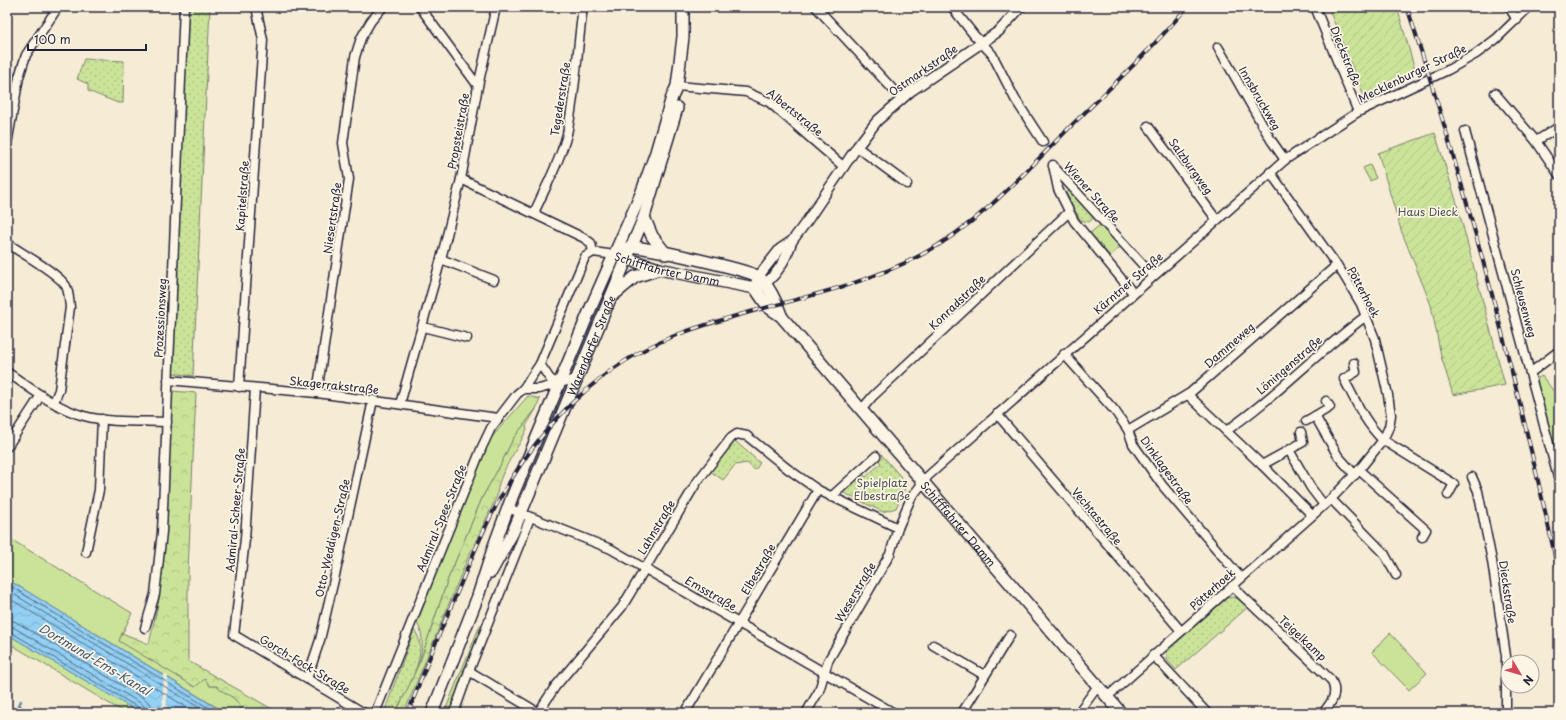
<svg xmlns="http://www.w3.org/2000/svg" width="1566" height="720" font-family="'Playpen Sans',sans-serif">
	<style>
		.grass { fill: #cbe399; stroke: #76826a }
		.forest { fill: url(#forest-crowns); stroke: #76826a }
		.park { fill: url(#park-dots); stroke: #76826a }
		.garden { fill: url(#garden-furrows); stroke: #76826a }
		.water { fill: url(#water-waves); stroke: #668aa9 }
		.pier { fill: #f6ebd4 }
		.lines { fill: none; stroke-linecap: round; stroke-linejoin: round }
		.shore { stroke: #4f6885; stroke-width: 1 }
		.stream { stroke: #668aa9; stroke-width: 2.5 }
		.minor-casing { stroke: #22223b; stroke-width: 11 }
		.tertiary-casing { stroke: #22223b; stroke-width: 12 }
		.secondary-casing { stroke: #22223b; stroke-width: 14 }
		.minor { stroke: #fcf5e5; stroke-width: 8 }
		.tertiary { stroke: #fcf5e5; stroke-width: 9 }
		.secondary { stroke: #fcf5e5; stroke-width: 11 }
		.rail-casing { stroke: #22223b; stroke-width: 4 }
		.rail { stroke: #fcf5e5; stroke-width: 2.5; stroke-dasharray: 8; stroke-linecap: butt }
		.labels { text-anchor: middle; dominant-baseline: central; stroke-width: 3.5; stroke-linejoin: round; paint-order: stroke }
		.street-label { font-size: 11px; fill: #22223b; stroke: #fcf5e5 }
		.park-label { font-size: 11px; fill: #4c5252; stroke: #fcf5e5 }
		.water-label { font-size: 12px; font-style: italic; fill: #445672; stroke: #fcf5e5 }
	</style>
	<defs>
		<pattern id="forest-crowns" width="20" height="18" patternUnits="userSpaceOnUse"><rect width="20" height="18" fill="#cbe399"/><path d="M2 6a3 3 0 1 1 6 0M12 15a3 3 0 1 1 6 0" fill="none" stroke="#aec285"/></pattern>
		<pattern id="park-dots" width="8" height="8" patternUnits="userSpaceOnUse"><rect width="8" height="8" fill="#cbe399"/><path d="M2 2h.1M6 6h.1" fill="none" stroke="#aec285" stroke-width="1.8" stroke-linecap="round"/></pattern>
		<pattern id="garden-furrows" width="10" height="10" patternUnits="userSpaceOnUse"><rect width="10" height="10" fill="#cbe399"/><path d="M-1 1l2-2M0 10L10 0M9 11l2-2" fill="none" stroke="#aec285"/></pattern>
		<pattern id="water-waves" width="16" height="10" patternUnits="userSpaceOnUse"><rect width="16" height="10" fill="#93d0f3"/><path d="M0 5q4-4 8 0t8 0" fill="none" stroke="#7eb2d1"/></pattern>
	</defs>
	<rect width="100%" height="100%" fill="#f6ebd4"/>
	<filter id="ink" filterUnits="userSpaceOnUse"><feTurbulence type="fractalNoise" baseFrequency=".025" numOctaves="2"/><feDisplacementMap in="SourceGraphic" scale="8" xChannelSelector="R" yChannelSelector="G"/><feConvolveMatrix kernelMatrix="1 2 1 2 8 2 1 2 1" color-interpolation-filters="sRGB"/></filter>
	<g filter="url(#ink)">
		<!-- grass -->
		<g class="grass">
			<path d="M 1100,225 L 1120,247 L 1110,256 L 1090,233 Z"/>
			<path d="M 1542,376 L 1559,398 L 1559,464 L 1536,379 Z"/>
			<path d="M 528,396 L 540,399 L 536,409 L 513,439 L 500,466 L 483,496 L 448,579 L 421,659 L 395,713 C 408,689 433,649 417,623 L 483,451 L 491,438 Z"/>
			<path d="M 7,537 L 132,613 L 119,641 L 206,679 L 210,686 L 217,686 C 228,697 238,696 242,713 L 226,713 L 7,579 Z"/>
			<path d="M 1390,633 L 1427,673 L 1409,690 L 1372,652 Z"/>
			<path d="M 7,634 L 140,713 L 125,713 L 7,642 Z"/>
		</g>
		<!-- forest -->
		<g class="forest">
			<path d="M 172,391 L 196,393 L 188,571 L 188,661 L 279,713 L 242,713 C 239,698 231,697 219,689 L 217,686 L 210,686 L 205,679 L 195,687 L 119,641 L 122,633 L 149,644 L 159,600 Z"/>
			<path d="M 536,409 L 526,426 L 527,429 C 518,449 497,475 497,496 L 469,555 L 404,713 L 396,713 L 421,659 L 448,579 L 483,496 L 500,466 L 513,439 Z"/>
			<path d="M 480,625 L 483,626 L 449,713 L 444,713 Z"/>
		</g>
		<!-- park -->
		<g class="park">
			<path d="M 188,7 L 210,7 L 193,376 L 173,373 Z"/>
			<path d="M 84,59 L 124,61 L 123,103 L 118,103 L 88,91 L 88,84 L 77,79 Z"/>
			<path d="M 1370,165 L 1376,178 L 1370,181 L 1363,168 Z"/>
			<path d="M 1071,189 L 1096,216 L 1089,222 L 1080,220 L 1066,193 Z"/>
			<path d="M 735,441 L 760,463 L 755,470 L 747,463 L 735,465 L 723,480 L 710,471 Z"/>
			<path d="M 881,454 L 907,484 L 896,508 L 883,512 L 840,491 L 861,472 L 866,477 L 881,463 L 877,458 Z"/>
			<path d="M 1232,597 L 1238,599 L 1248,607 L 1176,670 L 1167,660 L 1167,651 L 1227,598 Z"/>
			<path d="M 414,630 C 432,650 405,693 395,713 L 384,713 Z"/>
		</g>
		<!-- garden -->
		<g class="garden">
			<path d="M 1328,7 L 1397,7 L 1415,70 L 1367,97 L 1364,96 Z"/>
			<path d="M 1435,133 L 1456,200 L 1505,385 L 1453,395 L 1441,356 L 1431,305 L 1401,230 L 1378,153 Z"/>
		</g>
		<!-- water -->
		<path class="water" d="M 7,579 L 225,713 L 140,713 L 7,634 Z"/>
		<!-- pier -->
		<path class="pier" d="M 164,674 L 168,676 L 166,713 L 162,713 Z"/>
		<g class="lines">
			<!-- shore -->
			<g class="shore">
				<path d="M 7,584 L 217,713"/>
				<path d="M 7,590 L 208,713"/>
				<path d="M 7,597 L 196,713"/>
				<path d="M 7,619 L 16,622 L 145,699 L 150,704 L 152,713"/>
				<path d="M 7,625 L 13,627 L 142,704 L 145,708 L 146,713"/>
				<path d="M 7,630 L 139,708 L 141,713"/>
			</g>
			<!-- stream -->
			<path class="stream" d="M 21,701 L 19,705 L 28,713"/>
			<!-- minor casing -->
			<g class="minor-casing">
				<g id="minor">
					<path d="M 420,7 L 478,86"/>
					<path d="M 816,7 L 901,98"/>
					<path d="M 952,7 L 974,35 L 992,54 L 1015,99 L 1043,142"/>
					<path d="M 1315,7 L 1358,112"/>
					<path d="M 1509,7 L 1517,20"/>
					<path d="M 1218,47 L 1271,140 L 1285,160"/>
					<path d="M 677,86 L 746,92 L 769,102 L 844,167"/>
					<path d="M 1495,93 L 1536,141 L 1559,175"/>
					<path d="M 1148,126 L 1216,219"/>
					<path d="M 1465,131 L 1559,481"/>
					<path d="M 1536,141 L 1559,127"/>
					<path d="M 7,144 L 19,77 L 26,55 L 58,7"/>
					<path d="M 857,147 L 907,184"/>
					<path d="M 1053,165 L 1058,189 L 1074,221 L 1133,293"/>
					<path d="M 1053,166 L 1153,276"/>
					<path d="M 461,179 L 584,238 L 591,243 L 593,252"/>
					<path d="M 534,213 C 545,188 560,162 567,134 C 576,92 577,49 583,7"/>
					<path d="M 7,243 C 21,253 57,272 66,286 C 69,292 69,300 70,307 L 59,390 L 54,402"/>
					<path d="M 441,259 L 494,280"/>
					<path d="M 423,327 L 467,338"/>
					<path d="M 1064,354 L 1115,411 L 1128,430 L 1133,444 L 1162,485 L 1241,578"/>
					<path d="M 1354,363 L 1356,372 L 1344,379 C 1355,400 1365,423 1383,440 L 1454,484 L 1448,495"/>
					<path d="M 540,364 L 550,379 L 559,384"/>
					<path d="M 7,372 C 31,389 56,408 84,416 C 110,423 140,421 167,422"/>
					<path d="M 1530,373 L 1559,351"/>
					<path d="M 168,380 L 317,393 L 498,418"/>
					<path d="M 239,387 L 263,40 L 256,7"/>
					<path d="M 255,388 L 245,539 L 234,635 L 364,713"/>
					<path d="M 523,389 L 539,389 L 575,379"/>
					<path d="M 317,393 L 349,179 L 343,143 L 355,57 L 361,38 L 371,21 L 383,7"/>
					<path d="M 1188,395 L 1262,465 L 1312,515"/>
					<path d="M 1326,401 L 1330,407 L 1315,416 L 1338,456 L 1355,475"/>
					<path d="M 400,404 L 441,259 L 461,179 L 478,86 L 496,7"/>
					<path d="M 861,410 L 873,396 L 1069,212"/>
					<path d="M 997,414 L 1181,631"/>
					<path d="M 1306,421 L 1315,416"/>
					<path d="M 1128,430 L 1190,393 L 1337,265"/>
					<path d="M 1226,431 C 1276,397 1317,352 1366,316"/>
					<path d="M 1301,432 L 1303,442 L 1289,450 L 1311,488 L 1324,505"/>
					<path d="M 7,447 L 41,395"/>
					<path d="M 1262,465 L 1289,450"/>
					<path d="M 1359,470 L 1426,530 L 1422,537"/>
					<path d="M 1472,477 L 1478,491 L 1492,561 L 1506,656 L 1506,713"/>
					<path d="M 831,497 L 876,456"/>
					<path d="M 1331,499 L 1384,553 L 1396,575"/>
					<path d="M 508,508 L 611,549 L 894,713"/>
					<path d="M 86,552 L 99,490 L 102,419"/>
					<path d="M 1232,586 L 1331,680 C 1339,694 1331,703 1323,713"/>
					<path d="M 145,628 L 155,594 L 162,532 L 184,7"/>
					<path d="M 933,645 L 984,675"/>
					<path d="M 1153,655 L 1207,713"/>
					<path d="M 469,671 L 539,713"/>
					<path d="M 307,679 L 320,640 L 339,558 L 373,400"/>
					<path d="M 1107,697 L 1331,499 L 1359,470 L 1383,440 L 1389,427 L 1391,415 L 1388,395 L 1375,339 L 1361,304 L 1343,274 L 1270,172"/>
					<path d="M 375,713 L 482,447 L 491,428 L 517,394 L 523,389 L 540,364 L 585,257 L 593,252 L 615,255"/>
					<path d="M 454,713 L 469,671 L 530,518"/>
					<path d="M 538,713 L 555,687 L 622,607 L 697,482 L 731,438 L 737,434 L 747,436 L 788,469 L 818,490"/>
					<path d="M 685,713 L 818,490 L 898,528"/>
					<path d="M 806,713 L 819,691 L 828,661 L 890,554 L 898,528 L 911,498 L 928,476 L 1285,160 L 1358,112 L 1448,70 L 1476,54 L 1496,39 L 1529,7"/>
					<path d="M 962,713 L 1010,635"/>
					<path d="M 1078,713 L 1098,686"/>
				</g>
			</g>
			<!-- tertiary casing -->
			<g class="tertiary-casing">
				<g id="tertiary">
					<path d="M 756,282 L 758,277 L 780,249 L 792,241 L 807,221 L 857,147 L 877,121 L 911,91 L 999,31 L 1021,7"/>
					<path d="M 760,286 C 776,279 787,257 792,241"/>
				</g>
			</g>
			<!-- secondary casing -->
			<g class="secondary-casing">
				<g id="secondary">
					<path d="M 644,217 L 652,236 L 666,254"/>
					<path d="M 625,250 C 626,249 628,247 630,247 C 640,245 747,270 757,276 C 768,283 777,303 781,315"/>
					<path id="s1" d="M 615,255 L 659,269 L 755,288 L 768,307 L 781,316 L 1121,713"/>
					<path d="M 611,297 L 635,277 L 659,269"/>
					<path id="s2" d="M 491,572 L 513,532 L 644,217 L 677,108"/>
					<path d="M 432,713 L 478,596 L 494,546 L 512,497 L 592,305 L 641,194 L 656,152 L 672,97 L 677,86 L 683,37 L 683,7"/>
				</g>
			</g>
			<!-- minor -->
			<use href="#minor" class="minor"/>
			<!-- tertiary -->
			<use href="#tertiary" class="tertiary"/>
			<!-- secondary -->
			<use href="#secondary" class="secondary"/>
			<!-- rail casing -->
			<g class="rail-casing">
				<g id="rail">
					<path d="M 1407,7 C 1468,193 1518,383 1559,575"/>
					<path d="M 408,713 C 423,673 439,634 456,595 C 470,562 484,526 502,495 C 542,424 602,363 679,334 C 756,305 848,294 921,255 C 981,223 1027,170 1075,122 C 1113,85 1153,48 1187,7"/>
				</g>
			</g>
			<!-- rail -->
			<use href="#rail" class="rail"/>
		</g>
	</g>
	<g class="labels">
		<!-- street labels -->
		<g class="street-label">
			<text transform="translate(1346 56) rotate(68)">Dieckstraße</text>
			<text transform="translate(923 70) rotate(-35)">Ostmarkstraße</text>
			<text transform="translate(1412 73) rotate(-26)">Mecklenburger Straße</text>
			<text transform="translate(1260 98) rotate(60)">Innsbruckweg</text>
			<text transform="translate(560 99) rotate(-81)">Tegederstraße</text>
			<text transform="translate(795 112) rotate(39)">Albertstraße</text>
			<text transform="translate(458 131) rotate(-80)">Propsteistraße</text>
			<text transform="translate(1191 166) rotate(54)">Salzburgweg</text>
			<text transform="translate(1092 192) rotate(48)">Wiener Straße</text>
			<text transform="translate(242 196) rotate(-86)">Kapitelstraße</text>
			<text transform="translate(332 218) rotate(-82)">Niesertstraße</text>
			<text stroke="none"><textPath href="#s1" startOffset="54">Schifffahrter Damm</textPath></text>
			<text transform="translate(1128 283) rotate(-41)">Kärntner Straße</text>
			<text transform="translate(1364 292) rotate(62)">Pötterhoek</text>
			<text transform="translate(957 302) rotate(-44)">Konradstraße</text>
			<text transform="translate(1524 303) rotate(75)">Schleusenweg</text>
			<text transform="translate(160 318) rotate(-87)">Prozessionsweg</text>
			<text stroke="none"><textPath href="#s2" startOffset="248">Warendorfer Straße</textPath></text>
			<text transform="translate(1229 345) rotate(-41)">Dammeweg</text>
			<text transform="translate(1289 365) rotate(-41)">Löningenstraße</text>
			<text transform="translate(334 385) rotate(6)">Skagerrakstraße</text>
			<text transform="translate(1167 470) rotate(54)">Dinklagestraße</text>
			<text transform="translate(235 510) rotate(-85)">Admiral-Scheer-Straße</text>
			<text transform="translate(1097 516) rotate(50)">Vechtastraße</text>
			<text transform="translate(441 518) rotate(-68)">Admiral-Spee-Straße</text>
			<text stroke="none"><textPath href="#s1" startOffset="456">Schifffahrter Damm</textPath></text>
			<text transform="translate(656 527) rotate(-59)">Lahnstraße</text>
			<text transform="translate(332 538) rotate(-77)">Otto-Weddigen-Straße</text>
			<text transform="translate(758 569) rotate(-60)">Elbestraße</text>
			<text transform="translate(1212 589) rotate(-42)">Pötterhoek</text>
			<text transform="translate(855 592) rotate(-59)">Weserstraße</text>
			<text transform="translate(1508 592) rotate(82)">Dieckstraße</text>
			<text transform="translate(711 593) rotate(30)">Emsstraße</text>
			<text transform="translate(1303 638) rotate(43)">Teigelkamp</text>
			<text transform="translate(305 664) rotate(31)">Gorch-Fock-Straße</text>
		</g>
		<!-- park labels -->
		<g class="park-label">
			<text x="1428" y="211">Haus Dieck</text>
			<text x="882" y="482">Spielplatz<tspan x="882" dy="13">Elbestraße</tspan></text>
		</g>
		<!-- water labels -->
		<g class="water-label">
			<text transform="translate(95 659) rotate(31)">Dortmund-Ems-Kanal</text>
		</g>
	</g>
	<!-- margin -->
	<rect width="1566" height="720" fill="none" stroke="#fcf5e5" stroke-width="24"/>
	<rect x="12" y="12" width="1542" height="696" fill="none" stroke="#22223b" stroke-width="1.5" filter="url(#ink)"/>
	<!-- north arrow -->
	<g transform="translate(1520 674) rotate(128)"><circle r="19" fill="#fcf5e5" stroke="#a5a1a1"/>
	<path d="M0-3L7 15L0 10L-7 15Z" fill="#d1495b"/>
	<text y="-6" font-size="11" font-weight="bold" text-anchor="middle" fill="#22223b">N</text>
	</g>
	<!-- scale -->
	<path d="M28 44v6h118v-6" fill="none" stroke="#22223b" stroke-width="2"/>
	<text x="34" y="44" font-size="12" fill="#22223b" stroke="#fcf5e5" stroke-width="3" paint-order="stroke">100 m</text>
</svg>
